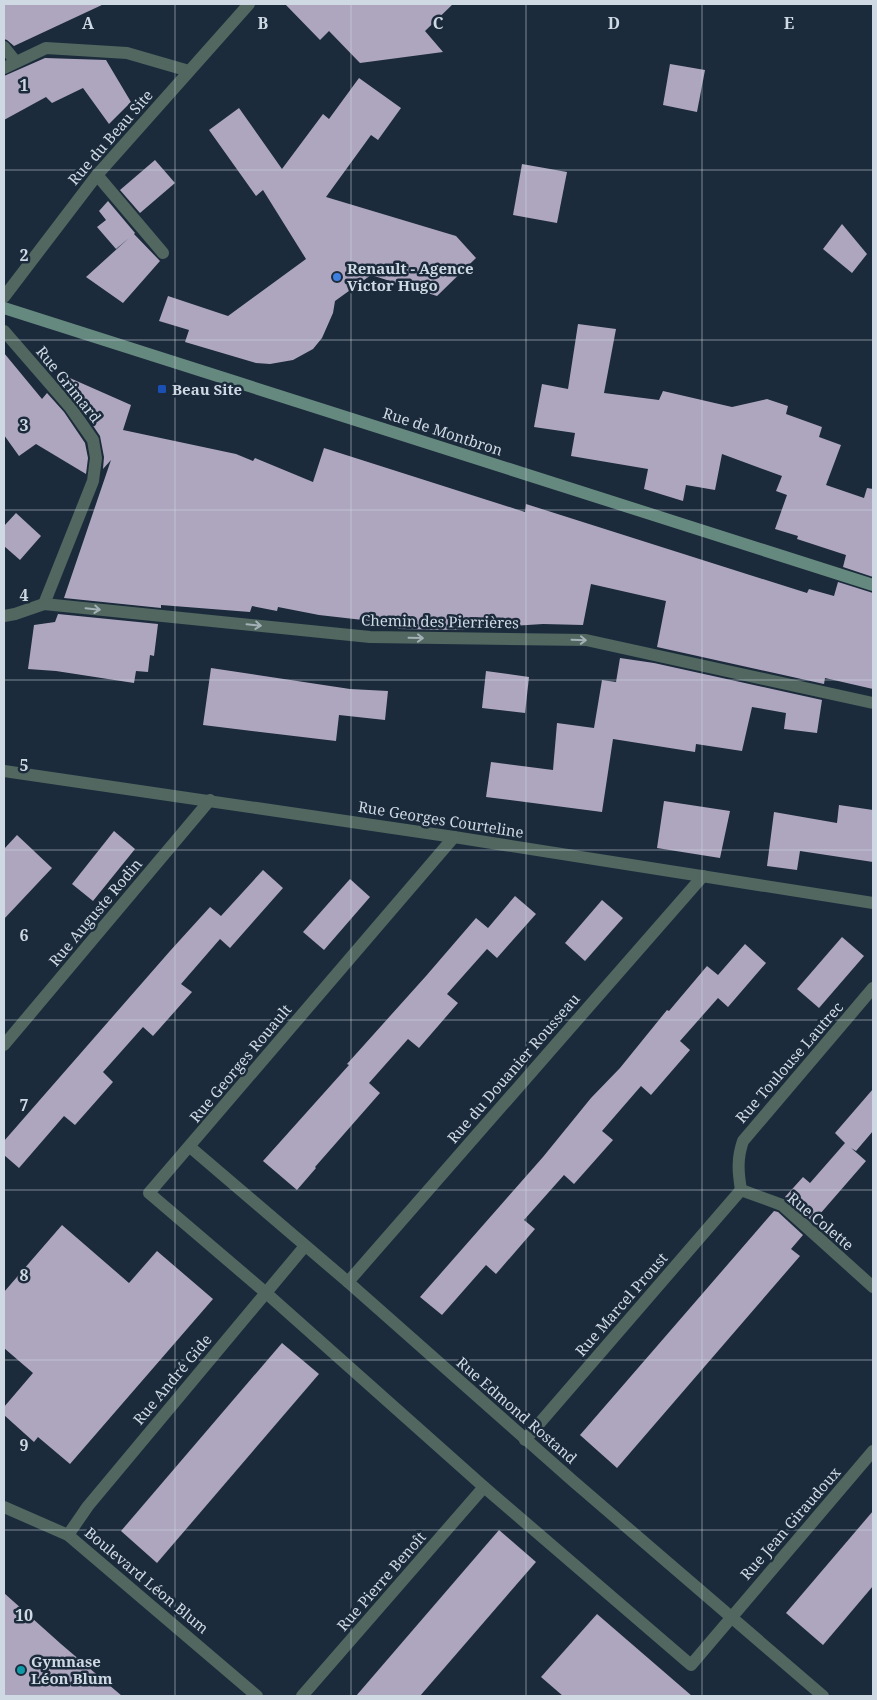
<svg xmlns="http://www.w3.org/2000/svg" width="877" height="1700" font-family="'Noto Serif',serif">
	<style>
		.building { fill: #aea6bf }
		.lines { fill: none; stroke-linecap: round; stroke-linejoin: round }
		.lane { stroke: #516760; stroke-width: 12 }
		.street { stroke: #516760; stroke-width: 12 }
		.secondary { stroke: #66897f; stroke-width: 12 }
		.oneway { stroke: #a3b1b6 }
		.grid { fill: none; stroke: #cfd9e4; stroke-width: 1; stroke-opacity: 0.55 }
		.shop-dot { fill: #3f7fe0; stroke: #1b2b3b; stroke-width: 2 }
		.transit-dot { fill: #1a4fb4; stroke: #1b2b3b; stroke-width: 2 }
		.culture-dot { fill: #0f9aa8; stroke: #1b2b3b; stroke-width: 2 }
		.labels { text-anchor: middle; dominant-baseline: central; stroke-width: 5; stroke-linejoin: round; paint-order: stroke }
		.street-label { font-size: 15px; fill: #cfd9e4; stroke: #1b2b3b }
		.poi-label { font-size: 15px; font-weight: bold; fill: #cfd9e4; stroke: #1b2b3b; text-anchor: start }
		.grid-label { font-size: 16px; text-anchor: middle; font-weight: bold; fill: #cfd9e4; stroke: #1b2b3b; stroke-width: 5; stroke-linejoin: round; paint-order: stroke }
	</style>
	<rect width="100%" height="100%" fill="#1b2b3b"/>
	<!-- building -->
	<g class="building">
		<path d="M 4,4 L 104,4 L 14,46 L 7,40 L 4,39 Z"/>
		<path d="M 285,4 L 453,4 L 425,31 L 443,52 L 360,63 L 329,31 L 320,40 Z"/>
		<path d="M 45,58 L 106,60 L 131,102 L 109,124 L 83,88 L 52,103 L 46,97 L 4,120 L 4,76 Z"/>
		<path d="M 670,64 L 705,70 L 697,112 L 663,105 Z"/>
		<path d="M 359,78 L 401,108 L 378,140 L 371,135 L 326,197 L 456,236 L 476,258 L 437,296 L 371,275 L 335,301 L 333,313 L 322,338 L 313,349 L 293,360 L 270,364 L 256,363 L 185,342 L 189,330 L 159,321 L 168,296 L 228,316 L 306,259 L 263,190 L 256,196 L 209,130 L 239,108 L 282,169 L 323,114 L 329,119 Z"/>
		<path d="M 155,160 L 175,183 L 140,213 L 120,190 Z"/>
		<path d="M 522,164 L 567,172 L 557,223 L 513,215 Z"/>
		<path d="M 108,201 L 135,233 L 134,234 L 160,261 L 123,303 L 86,277 L 129,238 L 116,249 L 97,227 L 106,220 L 99,211 Z"/>
		<path d="M 842,224 L 867,254 L 852,273 L 823,249 Z"/>
		<path d="M 578,324 L 616,329 L 604,393 L 659,400 L 663,391 L 732,407 L 767,399 L 788,406 L 786,414 L 822,427 L 819,437 L 841,445 L 826,485 L 864,498 L 867,488 L 873,489 L 873,577 L 843,567 L 846,555 L 797,539 L 798,536 L 775,529 L 787,495 L 776,491 L 782,476 L 722,454 L 715,490 L 686,485 L 683,501 L 644,489 L 648,469 L 571,456 L 575,433 L 534,427 L 542,384 L 568,389 Z"/>
		<path d="M 4,353 L 42,399 L 47,393 L 64,412 L 85,443 L 88,458 L 86,474 L 36,444 L 19,456 L 4,435 Z"/>
		<path d="M 63,375 L 131,405 L 123,430 L 236,454 L 253,461 L 255,458 L 313,482 L 324,448 L 525,512 L 526,504 L 807,593 L 809,589 L 834,596 L 838,582 L 873,593 L 873,689 L 825,678 L 824,684 L 657,647 L 666,601 L 591,584 L 583,625 L 543,624 L 453,630 L 398,629 L 398,624 L 319,615 L 278,607 L 277,611 L 252,606 L 250,612 L 161,605 L 161,608 L 64,598 L 111,460 L 103,469 L 104,457 L 100,436 L 77,402 L 58,380 Z"/>
		<path d="M 16,513 L 41,536 L 20,560 L 4,546 L 4,526 Z"/>
		<path d="M 58,614 L 158,624 L 154,656 L 150,655 L 148,672 L 136,671 L 134,683 L 56,671 L 28,669 L 34,625 L 55,622 Z"/>
		<path d="M 620,658 L 654,663 L 822,700 L 817,733 L 784,729 L 786,713 L 752,707 L 742,751 L 696,744 L 695,752 L 613,739 L 602,812 L 486,797 L 491,762 L 553,770 L 557,723 L 594,728 L 602,680 L 616,682 Z"/>
		<path d="M 211,668 L 350,689 L 388,691 L 385,720 L 339,715 L 336,741 L 203,725 Z"/>
		<path d="M 486,671 L 529,677 L 525,713 L 482,708 Z"/>
		<path d="M 664,801 L 730,811 L 720,858 L 657,848 Z"/>
		<path d="M 839,805 L 873,810 L 873,862 L 800,851 L 797,870 L 767,866 L 774,812 L 837,823 Z"/>
		<path d="M 114,831 L 135,849 L 93,901 L 72,884 Z"/>
		<path d="M 17,835 L 52,868 L 4,919 L 4,849 Z"/>
		<path d="M 263,870 L 283,888 L 230,948 L 220,939 L 181,984 L 192,992 L 153,1036 L 143,1027 L 103,1072 L 113,1082 L 75,1125 L 64,1116 L 19,1168 L 4,1155 L 4,1141 L 170,951 L 210,907 L 221,916 Z"/>
		<path d="M 350,879 L 370,897 L 324,950 L 303,932 Z"/>
		<path d="M 515,896 L 536,914 L 497,958 L 487,949 L 447,994 L 458,1003 L 419,1048 L 408,1039 L 369,1083 L 380,1093 L 315,1167 L 316,1168 L 297,1190 L 263,1161 L 349,1065 L 347,1064 L 426,976 L 476,918 L 488,928 Z"/>
		<path d="M 602,900 L 623,918 L 585,961 L 565,943 Z"/>
		<path d="M 842,937 L 864,956 L 819,1008 L 797,989 Z"/>
		<path d="M 745,944 L 766,963 L 728,1007 L 718,998 L 680,1041 L 690,1050 L 651,1095 L 641,1086 L 602,1131 L 613,1140 L 574,1184 L 564,1175 L 524,1220 L 535,1229 L 496,1274 L 486,1265 L 442,1315 L 420,1297 L 543,1157 L 591,1098 L 620,1068 L 667,1010 L 669,1011 L 707,966 L 718,975 Z"/>
		<path d="M 873,1089 L 873,1131 L 856,1151 L 851,1148 L 866,1161 L 813,1222 L 785,1197 L 803,1177 L 810,1183 L 845,1143 L 835,1133 Z"/>
		<path d="M 774,1211 L 778,1212 L 803,1235 L 791,1249 L 800,1256 L 617,1468 L 580,1435 Z"/>
		<path d="M 62,1225 L 129,1283 L 157,1251 L 213,1299 L 70,1464 L 38,1437 L 34,1442 L 4,1415 L 4,1407 L 33,1373 L 4,1348 L 4,1292 Z"/>
		<path d="M 282,1343 L 319,1374 L 157,1563 L 121,1531 Z"/>
		<path d="M 873,1511 L 873,1586 L 823,1645 L 786,1613 Z"/>
		<path d="M 499,1530 L 536,1562 L 420,1696 L 356,1696 Z"/>
		<path d="M 4,1593 L 61,1644 L 122,1696 L 4,1696 Z"/>
		<path d="M 597,1614 L 692,1696 L 563,1696 L 541,1677 Z"/>
	</g>
	<g class="lines">
		<!-- lane -->
		<g class="lane">
			<path d="M 97,175 L 163,253"/>
			<path d="M 4,331 L 70,407 L 93,440 L 96,458 L 93,481 L 44,604"/>
			<path d="M 4,616 L 15,614 L 44,604 L 370,637 L 586,640 L 873,703"/>
		</g>
		<!-- street -->
		<g class="street">
			<path d="M 4,47 L 16,62"/>
			<path d="M 4,68 L 46,48 L 127,53 L 189,71"/>
			<path d="M 4,297 L 97,175 L 249,4"/>
			<path d="M 4,771 L 454,837 L 873,903"/>
			<path d="M 454,837 L 149,1193 L 265,1292 L 484,1487 L 691,1665 L 873,1451"/>
			<path d="M 4,1045 L 210,800"/>
			<path d="M 190,1147 L 348,1282 L 573,1481 L 823,1696"/>
			<path d="M 741,1190 C 738,1172 737,1158 743,1141 L 873,988"/>
			<path d="M 741,1190 L 782,1205 L 873,1287"/>
			<path d="M 348,1282 L 703,876"/>
			<path d="M 525,1440 L 741,1190"/>
			<path d="M 4,1507 L 68,1535 L 257,1696"/>
			<path d="M 68,1535 L 88,1506 L 305,1246"/>
			<path d="M 302,1696 L 484,1487"/>
		</g>
		<!-- secondary -->
		<path class="secondary" d="M 4,308 L 873,585"/>
	</g>
	<!-- one-way arrows -->
	<defs><path id="oneway-shaft" d="M-6 0H5M1.5-3L5.5 0L1.5 3" fill="none" stroke-width="1.6" stroke-linecap="round" stroke-linejoin="round" transform="scale(1.25)"/></defs>
	<g class="oneway">
		<use href="#oneway-shaft" transform="translate(93 609) rotate(6)"/>
		<use href="#oneway-shaft" transform="translate(254 625) rotate(6)"/>
		<use href="#oneway-shaft" transform="translate(416 638) rotate(1)"/>
		<use href="#oneway-shaft" transform="translate(579 640) rotate(2)"/>
	</g>
	<!-- grid -->
	<path class="grid" d="M 175,4 L 175,1696M 351,4 L 351,1696M 526,4 L 526,1696M 702,4 L 702,1696M 4,170 L 873,170M 4,340 L 873,340M 4,510 L 873,510M 4,680 L 873,680M 4,850 L 873,850M 4,1020 L 873,1020M 4,1190 L 873,1190M 4,1360 L 873,1360M 4,1530 L 873,1530"/>
	<!-- markers -->
	<circle class="shop-dot" cx="337" cy="277" r="5"/>
	<rect class="transit-dot" x="157" y="384" width="10" height="10" rx="2.5"/>
	<circle class="culture-dot" cx="21" cy="1670" r="5"/>
	<g class="labels">
		<!-- street labels -->
		<g class="street-label">
			<text transform="translate(110 137) rotate(-49)">Rue du Beau Site</text>
			<text transform="translate(69 384) rotate(51)">Rue Grimard</text>
			<text transform="translate(443 431) rotate(18)">Rue de Montbron</text>
			<text transform="translate(440 621) rotate(1)">Chemin des Pierrières</text>
			<text transform="translate(441 819) rotate(9)">Rue Georges Courteline</text>
			<text transform="translate(95 912) rotate(-50)">Rue Auguste Rodin</text>
			<text transform="translate(789 1062) rotate(-49)">Rue Toulouse Lautrec</text>
			<text transform="translate(240 1063) rotate(-50)">Rue Georges Rouault</text>
			<text transform="translate(513 1068) rotate(-49)">Rue du Douanier Rousseau</text>
			<text transform="translate(821 1221) rotate(40)">Rue Colette</text>
			<text transform="translate(621 1304) rotate(-49)">Rue Marcel Proust</text>
			<text transform="translate(172 1379) rotate(-50)">Rue André Gide</text>
			<text transform="translate(517 1410) rotate(41)">Rue Edmond Rostand</text>
			<text transform="translate(790 1523) rotate(-49)">Rue Jean Giraudoux</text>
			<text transform="translate(147 1580) rotate(40)">Boulevard Léon Blum</text>
			<text transform="translate(381 1581) rotate(-49)">Rue Pierre Benoît</text>
		</g>
		<!-- poi labels -->
		<g class="poi-label">
			<text x="347" y="268">Renault - Agence<tspan x="347" dy="17">Victor Hugo</tspan></text>
			<text x="172" y="389">Beau Site</text>
			<text x="31" y="1661">Gymnase<tspan x="31" dy="17">Léon Blum</tspan></text>
		</g>
	</g>
	<g class="grid-label">
		<text x="88" y="29">A</text>
		<text x="263" y="29">B</text>
		<text x="438" y="29">C</text>
		<text x="614" y="29">D</text>
		<text x="789" y="29">E</text>
		<text x="24" y="91">1</text>
		<text x="24" y="261">2</text>
		<text x="24" y="431">3</text>
		<text x="24" y="601">4</text>
		<text x="24" y="771">5</text>
		<text x="24" y="941">6</text>
		<text x="24" y="1111">7</text>
		<text x="24" y="1281">8</text>
		<text x="24" y="1451">9</text>
		<text x="24" y="1621">10</text>
	</g>
	<!-- border -->
	<rect width="877" height="1700" fill="none" stroke="#cfd9e4" stroke-width="10"/>
</svg>
